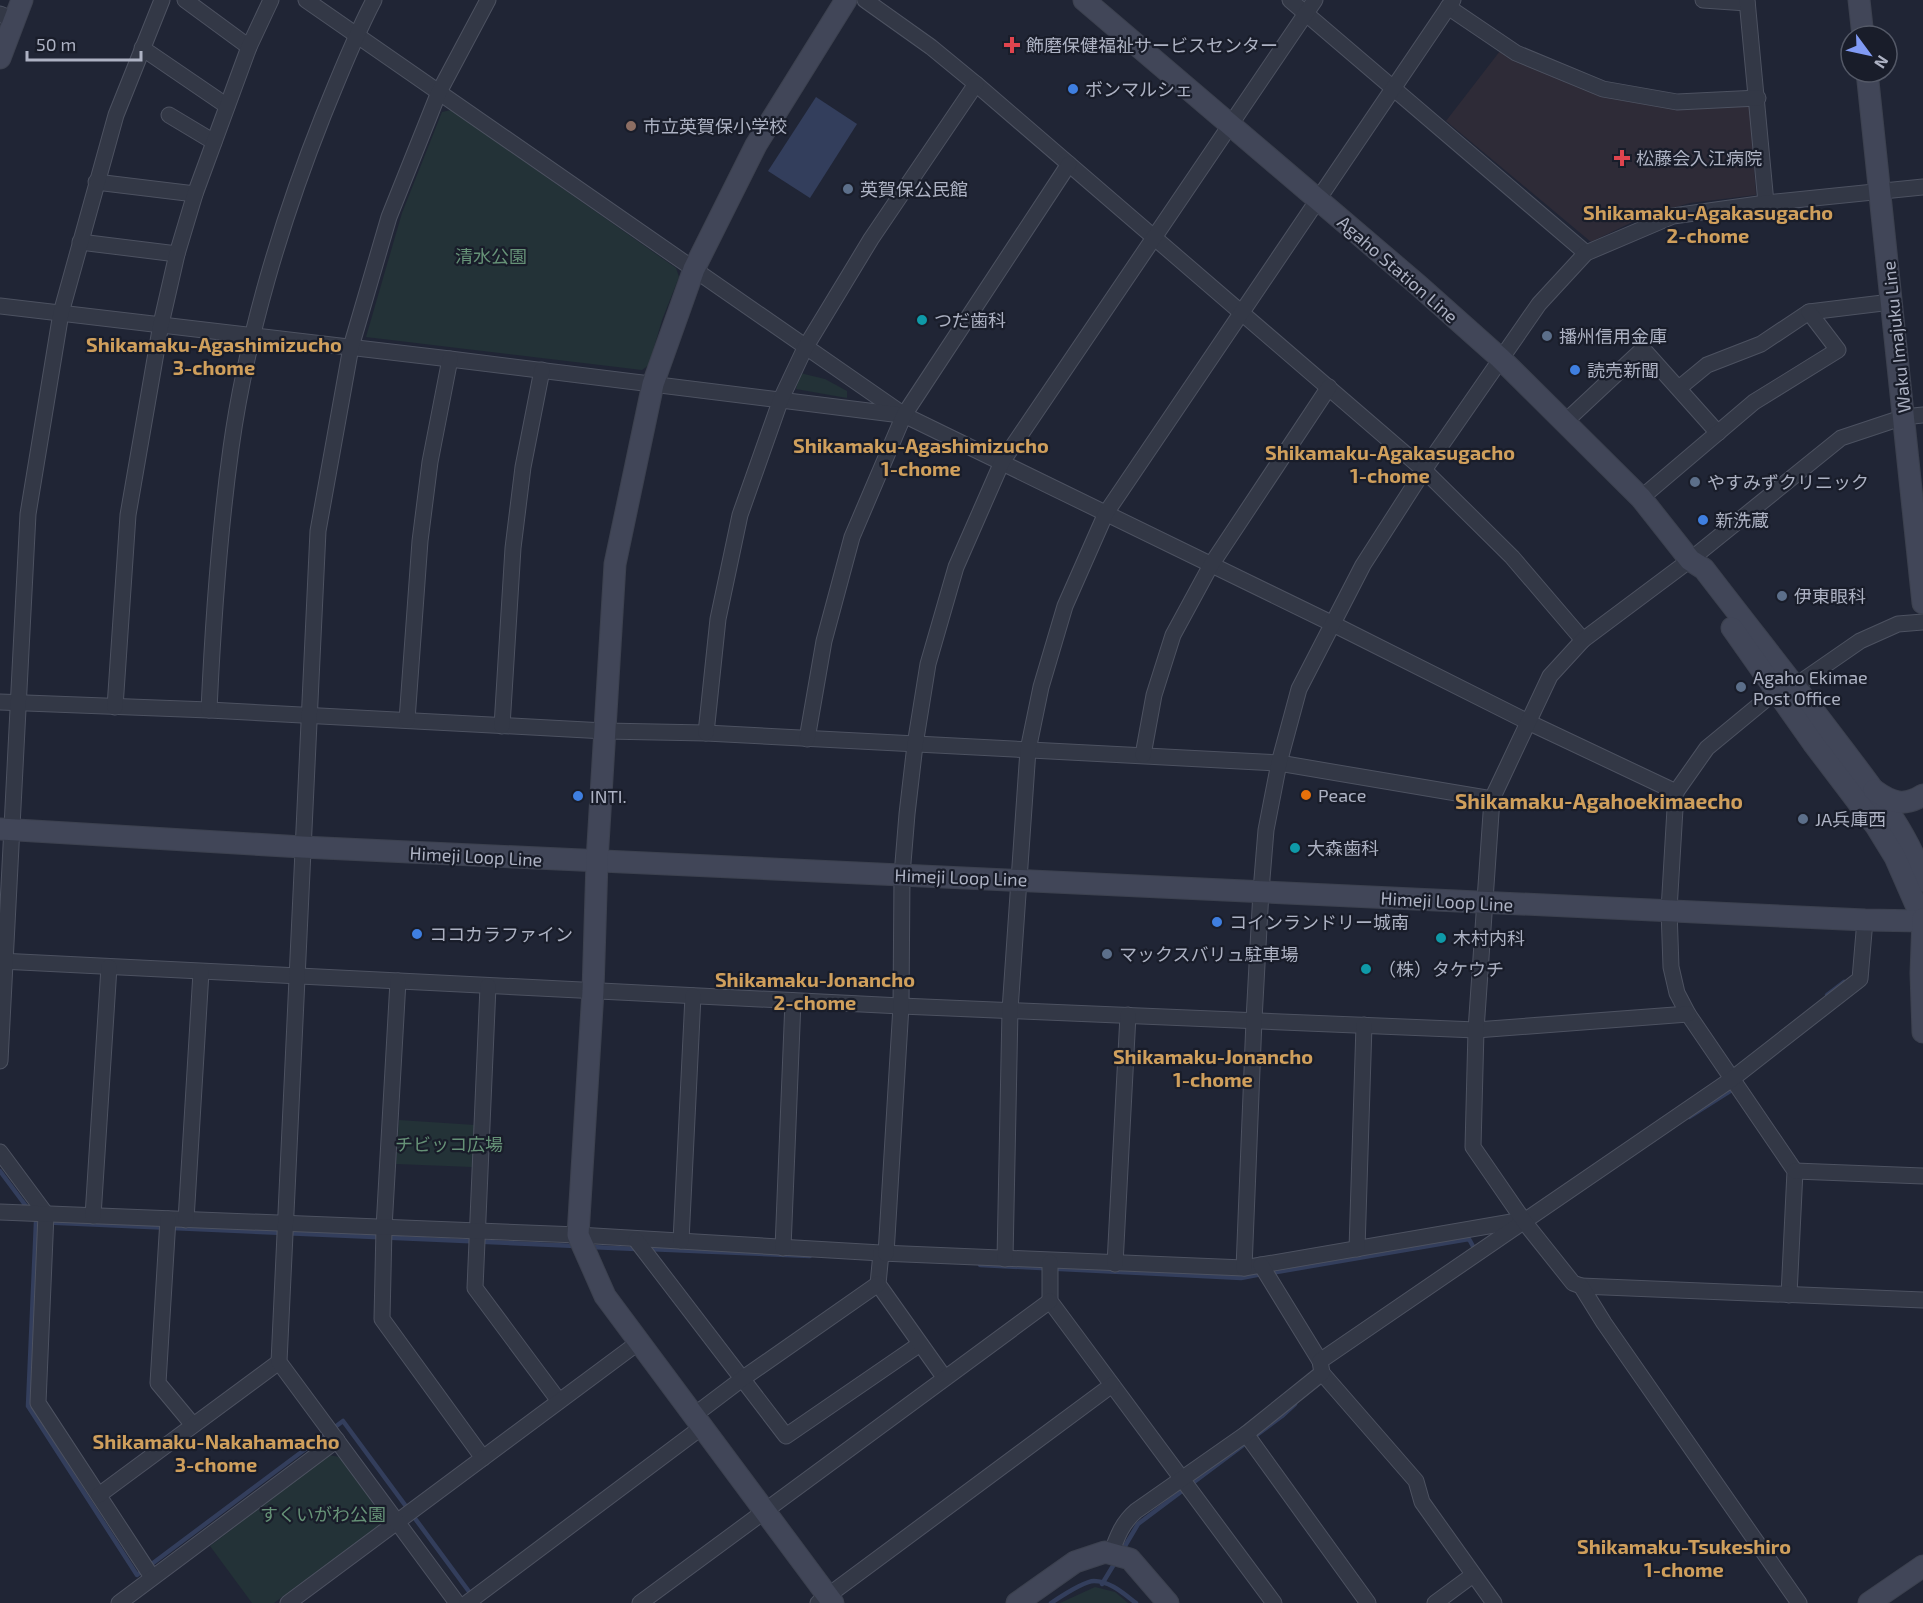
<svg xmlns="http://www.w3.org/2000/svg" width="1923" height="1603" font-family="'Exo 2','Noto Sans JP',sans-serif">
	<style>
		.medical { fill: #2e2b37 }
		.green { fill: #233237 }
		.water { fill: #333e5c }
		.lines { fill: none; stroke-linecap: round; stroke-linejoin: round }
		.stream { stroke: #333e5c; stroke-width: 4.5 }
		.street-casing { stroke: #4d5261; stroke-width: 17 }
		.secondary-casing { stroke: #3c414f; stroke-width: 23 }
		.street { stroke: #333846; stroke-width: 15 }
		.secondary { stroke: #414658; stroke-width: 21 }
		.health-dot { fill: #e0444e; stroke: #191d2a; stroke-width: 2 }
		.shop-dot { fill: #3f7fe0; stroke: #191d2a; stroke-width: 2 }
		.education-dot { fill: #8d6e63; stroke: #191d2a; stroke-width: 2 }
		.service-dot { fill: #5c6f8a; stroke: #191d2a; stroke-width: 2 }
		.culture-dot { fill: #0f9aa8; stroke: #191d2a; stroke-width: 2 }
		.food-dot { fill: #e8710a; stroke: #191d2a; stroke-width: 2 }
		.labels { text-anchor: middle; dominant-baseline: central; stroke-width: 4.5; stroke-linejoin: round; paint-order: stroke }
		.poi-label { font-size: 18px; fill: #adb2c3; stroke: #191d2a; text-anchor: start }
		.park-label { font-size: 18px; fill: #669277; stroke: #191d2a }
		.street-label { font-size: 18px; fill: #adb2c3; stroke: #191d2a }
		.neighbourhood-label { font-size: 20px; font-weight: bold; fill: #cf9f5c; stroke: #191d2a }
		.quarter-label { font-size: 21px; font-weight: bold; fill: #cf9f5c; stroke: #191d2a }
	</style>
	<rect width="100%" height="100%" fill="#202535"/>
	<!-- medical -->
	<path class="medical" d="M 1500,51 L 1671,107 L 1750,107 L 1756,195 L 1690,203 L 1647,215 L 1591,242 L 1446,121 Z"/>
	<!-- green -->
	<g class="green">
		<path d="M 451,110 L 676,268 L 679,277 L 662,320 L 649,365 L 642,370 L 366,337 L 402,213 L 442,112 Z"/>
		<path d="M 800,373 L 825,379 L 847,391 L 847,398 L 796,389 Z"/>
		<path d="M 399,1120 L 475,1125 L 472,1167 L 396,1164 Z"/>
		<path d="M 328,1455 L 340,1457 L 383,1515 L 381,1525 L 274,1603 L 252,1603 L 210,1546 Z"/>
		<path d="M 1095,1587 L 1115,1592 L 1128,1603 L 1060,1603 Z"/>
	</g>
	<!-- water -->
	<path class="water" d="M 816,97 L 857,124 L 810,198 L 768,171 Z"/>
	<g class="lines">
		<!-- stream -->
		<g class="stream">
			<path d="M 1827,995 L 1844,982"/>
			<path d="M 1689,1117 L 1730,1091"/>
			<path d="M 0,1171 L 29,1210"/>
			<path d="M 36,1222 L 28,1406 L 137,1575 L 343,1421 L 473,1597"/>
			<path d="M 37,1222 L 576,1246"/>
			<path d="M 591,1247 L 636,1249"/>
			<path d="M 648,1249 L 810,1256"/>
			<path d="M 980,1265 L 1241,1278 L 1262,1274"/>
			<path d="M 1271,1273 L 1469,1239 L 1475,1250"/>
			<path d="M 1122,1551 L 1138,1524 L 1282,1416 L 1295,1404"/>
			<path d="M 1102,1584 L 1116,1561"/>
			<path d="M 1051,1603 C 1060,1597 1084,1581 1094,1581 C 1110,1581 1124,1594 1136,1603"/>
		</g>
		<!-- street casing -->
		<g class="street-casing">
			<g id="street">
				<path d="M 185,0 L 249,47"/>
				<path d="M 306,0 L 904,415 L 1331,623 L 1528,722 L 1676,792"/>
				<path d="M 865,0 L 931,47 L 976,84 L 1424,470 L 1512,557 L 1583,640"/>
				<path d="M 1290,0 L 1586,253"/>
				<path d="M 1703,0 L 1747,3"/>
				<path d="M 1747,0 L 1766,203"/>
				<path d="M 1448,7 L 1516,53 L 1603,89 L 1677,102 L 1758,98"/>
				<path d="M 0,14 L 14,20"/>
				<path d="M 142,48 L 227,106"/>
				<path d="M 169,115 L 214,142"/>
				<path d="M 96,182 L 195,194"/>
				<path d="M 80,242 L 177,254"/>
				<path d="M 0,306 L 450,359 L 901,415"/>
				<path d="M 1679,388 L 1707,365 L 1761,344 L 1809,312 L 1891,302"/>
				<path d="M 1566,421 L 1643,349 L 1718,433"/>
				<path d="M 1641,498 L 1754,402 L 1838,350 L 1809,312"/>
				<path d="M 1795,686 L 1860,641 L 1898,624 L 1923,622"/>
				<path d="M 1776,691 L 1707,748 L 1676,792 L 1669,910 L 1671,967 L 1677,993 L 1688,1014 L 1795,1171 L 1789,1295"/>
				<path d="M 0,702 L 209,710 L 605,731 L 706,733 L 1279,763 L 1492,799"/>
				<path d="M 115,707 L 128,515 L 161,324 L 177,254 L 195,194 L 249,47 L 271,0"/>
				<path d="M 209,710 C 213,622 219,535 231,448 C 246,338 282,219 323,116 C 339,77 354,38 374,0"/>
				<path d="M 407,720 L 420,541 L 430,462 L 450,359"/>
				<path d="M 502,726 L 513,548 L 523,467 L 542,370"/>
				<path d="M 706,733 L 718,619 L 740,515 L 781,399 L 805,348 L 871,239 L 976,84"/>
				<path d="M 807,739 L 824,641 L 852,537 L 904,415 L 1069,164"/>
				<path d="M 1143,755 L 1154,695 L 1173,635 L 1211,565 L 1329,387"/>
				<path d="M 0,961 L 901,1006 L 1476,1030 L 1688,1014"/>
				<path d="M 398,981 L 384,1228 L 382,1319 L 483,1458"/>
				<path d="M 488,986 L 475,1288 L 559,1401"/>
				<path d="M 0,1061 L 28,514 L 61,313 L 116,115 L 162,0"/>
				<path d="M 0,1152 L 46,1214 L 38,1403 L 152,1577"/>
				<path d="M 1795,1171 L 1923,1176"/>
				<path d="M 0,1212 L 578,1235 L 881,1253 L 1244,1268 L 1523,1220"/>
				<path d="M 93,1216 L 109,967"/>
				<path d="M 168,1219 L 158,1383 L 193,1425"/>
				<path d="M 186,1220 L 201,972"/>
				<path d="M 636,1240 L 786,1436 L 920,1344"/>
				<path d="M 681,1241 L 693,996"/>
				<path d="M 783,1248 L 793,1001"/>
				<path d="M 1357,1249 L 1364,1025"/>
				<path d="M 881,1253 L 878,1284 L 944,1377"/>
				<path d="M 886,1254 L 901,1006 L 902,875 L 907,814 L 915,745 L 928,664 L 956,567 L 1002,462 L 1315,0"/>
				<path d="M 1005,1259 L 1010,1010 L 1028,750 L 1041,687 L 1065,606 L 1106,513 L 1453,0"/>
				<path d="M 1050,1262 L 1050,1301 L 1274,1603"/>
				<path d="M 1115,1264 L 1128,1015"/>
				<path d="M 1261,1265 L 1320,1361"/>
				<path d="M 1244,1268 L 1254,1020 L 1261,891 L 1266,830 L 1279,763 L 1299,689 L 1363,565 L 1424,470 L 1539,304 L 1586,253 L 1673,216 L 1766,203 L 1923,187"/>
				<path d="M 1581,1286 L 1923,1300"/>
				<path d="M 1322,1373 L 1416,1481 L 1422,1502 L 1494,1603"/>
				<path d="M 693,1416 L 742,1379 L 878,1284"/>
				<path d="M 1246,1434 L 1368,1603"/>
				<path d="M 99,1495 L 279,1362"/>
				<path d="M 1111,1554 C 1117,1537 1122,1523 1136,1511 L 1246,1434 L 1322,1373 L 1320,1361 L 1732,1079 L 1860,979 L 1865,920"/>
				<path d="M 119,1603 L 337,1440"/>
				<path d="M 288,1603 L 639,1342"/>
				<path d="M 457,1603 L 279,1362 L 318,531 L 351,347 L 389,217 L 439,92 L 488,0"/>
				<path d="M 467,1603 L 702,1427"/>
				<path d="M 640,1603 L 1050,1301"/>
				<path d="M 818,1603 L 1112,1385"/>
				<path d="M 1435,1603 L 1473,1575"/>
				<path d="M 1799,1603 L 1604,1323 L 1581,1286 L 1573,1283 L 1526,1224 L 1473,1147 L 1476,1030 L 1492,799 L 1550,676 L 1583,640 L 1690,560 L 1841,438 L 1904,417 L 1923,415"/>
			</g>
		</g>
		<!-- secondary casing -->
		<g class="secondary-casing">
			<g id="secondary">
				<path d="M 1084,0 L 1418,285 L 1500,358 L 1641,498 L 1690,560 L 1704,569 C 1750,629 1797,688 1842,748 C 1870,785 1911,836 1923,881"/>
				<path d="M 1859,0 L 1863,36"/>
				<path d="M 0,58 L 22,0"/>
				<path d="M 1867,72 L 1923,603"/>
				<path d="M 1732,628 L 1813,743 L 1876,826 L 1895,857 L 1923,921"/>
				<path d="M 1874,790 C 1892,803 1904,807 1923,795"/>
				<path d="M 0,829 L 302,847 L 1865,920 L 1923,921"/>
				<path d="M 1923,919 L 1921,973 L 1923,1032"/>
				<path d="M 833,1603 L 605,1296 L 578,1235 L 593,991 L 597,861 L 615,564 L 653,384 L 694,269 L 756,145 L 846,0"/>
				<path d="M 1017,1603 L 1075,1562 L 1105,1552 L 1130,1559 L 1168,1603"/>
				<path d="M 1869,1603 L 1923,1566"/>
			</g>
		</g>
		<!-- street -->
		<use href="#street" class="street"/>
		<!-- secondary -->
		<use href="#secondary" class="secondary"/>
	</g>
	<!-- markers -->
	<g class="health-dot">
		<path d="M1009 36h6v6h6v6h-6v6h-6v-6h-6v-6h6z"/>
		<path d="M1619 149h6v6h6v6h-6v6h-6v-6h-6v-6h6z"/>
	</g>
	<g class="shop-dot">
		<circle cx="1073" cy="89" r="6"/>
		<circle cx="1575" cy="370" r="6"/>
		<circle cx="1703" cy="520" r="6"/>
		<circle cx="578" cy="796" r="6"/>
		<circle cx="1217" cy="922" r="6"/>
		<circle cx="417" cy="934" r="6"/>
	</g>
	<circle class="education-dot" cx="631" cy="126" r="6"/>
	<g class="service-dot">
		<circle cx="848" cy="189" r="6"/>
		<circle cx="1547" cy="336" r="6"/>
		<circle cx="1695" cy="482" r="6"/>
		<circle cx="1782" cy="596" r="6"/>
		<circle cx="1741" cy="687" r="6"/>
		<circle cx="1803" cy="819" r="6"/>
		<circle cx="1107" cy="954" r="6"/>
	</g>
	<g class="culture-dot">
		<circle cx="922" cy="320" r="6"/>
		<circle cx="1295" cy="848" r="6"/>
		<circle cx="1441" cy="938" r="6"/>
		<circle cx="1366" cy="969" r="6"/>
	</g>
	<circle class="food-dot" cx="1306" cy="795" r="6"/>
	<g class="labels">
		<!-- poi labels -->
		<g class="poi-label">
			<text x="1026" y="45">飾磨保健福祉サービスセンター</text>
			<text x="1085" y="89">ボンマルシェ</text>
			<text x="643" y="126">市立英賀保小学校</text>
			<text x="1636" y="158">松藤会入江病院</text>
			<text x="860" y="189">英賀保公民館</text>
			<text x="934" y="320">つだ歯科</text>
			<text x="1559" y="336">播州信用金庫</text>
			<text x="1587" y="370">読売新聞</text>
			<text x="1707" y="482">やすみずクリニック</text>
			<text x="1715" y="520">新洗蔵</text>
			<text x="1794" y="596">伊東眼科</text>
			<text x="1753" y="677">Agaho Ekimae<tspan x="1753" dy="21">Post Office</tspan></text>
			<text x="1318" y="795">Peace</text>
			<text x="590" y="796">INTI.</text>
			<text x="1815" y="819">JA兵庫西</text>
			<text x="1307" y="848">大森歯科</text>
			<text x="1229" y="922">コインランドリー城南</text>
			<text x="429" y="934">ココカラファイン</text>
			<text x="1453" y="938">木村内科</text>
			<text x="1119" y="954">マックスバリュ駐車場</text>
			<text x="1378" y="969">（株）タケウチ</text>
		</g>
		<!-- park labels -->
		<g class="park-label">
			<text x="491" y="256">清水公園</text>
			<text x="449" y="1144">チビッコ広場</text>
			<text x="323" y="1514">すくいがわ公園</text>
		</g>
		<!-- street labels -->
		<g class="street-label">
			<text transform="translate(1398 269) rotate(41)">Agaho Station Line</text>
			<text transform="translate(1896 337) rotate(-96)">Waku Imajuku Line</text>
			<text transform="translate(476 856) rotate(3)">Himeji Loop Line</text>
			<text transform="translate(961 877) rotate(2)">Himeji Loop Line</text>
			<text transform="translate(1447 901) rotate(3)">Himeji Loop Line</text>
		</g>
		<!-- neighbourhood labels -->
		<g class="neighbourhood-label">
			<text x="1708" y="212">Shikamaku-Agakasugacho<tspan x="1708" dy="23">2-chome</tspan></text>
			<text x="214" y="344">Shikamaku-Agashimizucho<tspan x="214" dy="23">3-chome</tspan></text>
			<text x="921" y="445">Shikamaku-Agashimizucho<tspan x="921" dy="23">1-chome</tspan></text>
			<text x="1390" y="452">Shikamaku-Agakasugacho<tspan x="1390" dy="23">1-chome</tspan></text>
			<text x="815" y="979">Shikamaku-Jonancho<tspan x="815" dy="23">2-chome</tspan></text>
			<text x="1213" y="1056">Shikamaku-Jonancho<tspan x="1213" dy="23">1-chome</tspan></text>
			<text x="216" y="1441">Shikamaku-Nakahamacho<tspan x="216" dy="23">3-chome</tspan></text>
			<text x="1684" y="1546">Shikamaku-Tsukeshiro<tspan x="1684" dy="23">1-chome</tspan></text>
		</g>
		<!-- quarter labels -->
		<g class="quarter-label">
			<text x="1599" y="800">Shikamaku-Agahoekimaecho</text>
		</g>
	</g>
	<!-- north arrow -->
	<g transform="translate(1869 54) rotate(123)"><circle r="28" fill="#191d2a" stroke="#545967" stroke-width="1.5"/>
	<path d="M0-4.5L10 22L0 15L-10 22Z" fill="#819bf4"/>
	<text y="-9" font-size="16" font-weight="bold" text-anchor="middle" fill="#adb2c3">N</text>
	</g>
	<!-- scale -->
	<path d="M27 51v9h114v-9" fill="none" stroke="#adb2c3" stroke-width="3"/>
	<text x="36" y="51" font-size="18" fill="#adb2c3" stroke="#191d2a" stroke-width="4.5" paint-order="stroke">50 m</text>
</svg>
